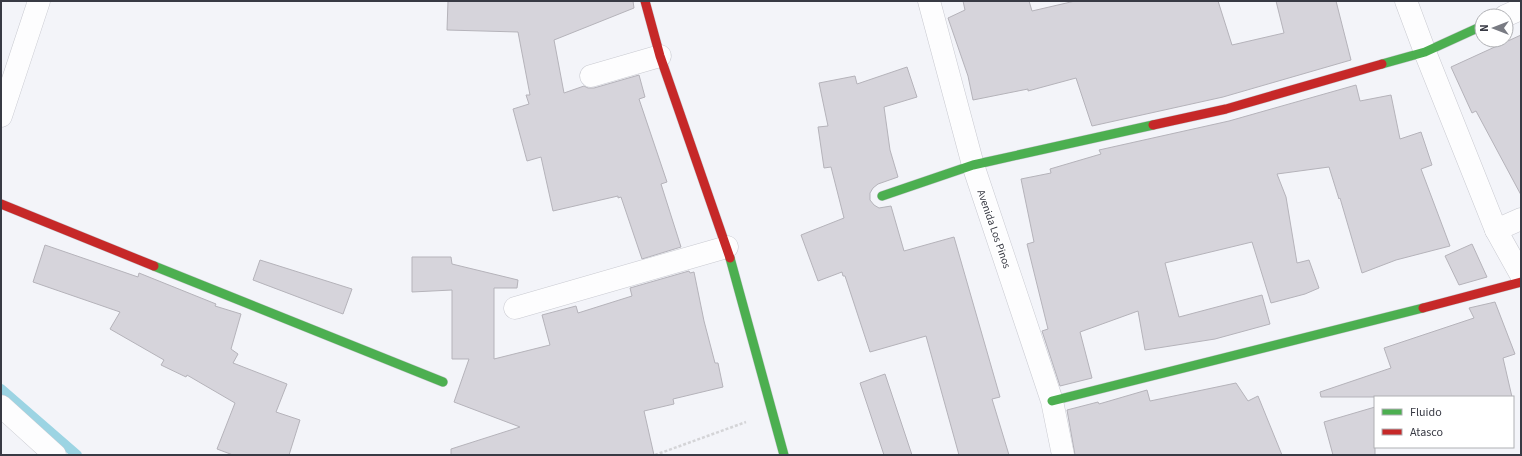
<svg xmlns="http://www.w3.org/2000/svg" width="1522" height="456" font-family="'Source Sans 3',sans-serif">
	<style>
		.lines { fill: none; stroke-linecap: round; stroke-linejoin: round }
		.stream { stroke: #9cd4e3; stroke-width: 10 }
		.building { fill: #d6d4db; stroke: #b5b3ba }
		.street-casing { stroke: #c9cad1; stroke-width: 23 }
		.fast-casing { stroke: #c9cad1; stroke-width: 10 }
		.jam-casing { stroke: #c9cad1; stroke-width: 10 }
		.path { stroke: #d4d4d7; stroke-width: 2.5; stroke-dasharray: 3 2; stroke-linecap: butt }
		.street { stroke: #fdfdfe; stroke-width: 22 }
		.fast { stroke: #4caf50; stroke-width: 9 }
		.jam { stroke: #c62828; stroke-width: 9 }
		.labels { text-anchor: middle; dominant-baseline: central; stroke-width: 3; stroke-linejoin: round; paint-order: stroke }
		.street-label { font-size: 11px; fill: #383a44; stroke: #fff }
	</style>
	<rect width="100%" height="100%" fill="#f3f4f9"/>
	<g class="lines">
		<!-- stream -->
		<path class="stream" d="M 1,389 L 77,455"/>
	</g>
	<!-- building -->
	<g class="building">
		<path d="M 448,1 L 633,1 L 634,8 L 554,40 L 564,93 L 584,86 L 588,88 L 594,88 L 639,75 L 645,97 L 639,99 L 667,182 L 661,184 L 681,247 L 642,259 L 621,197 L 618,198 L 618,196 L 553,211 L 541,157 L 527,161 L 513,109 L 529,104 L 526,95 L 530,95 L 518,32 L 447,30 Z"/>
		<path d="M 963,1 L 1029,1 L 1032,11 L 1075,1 L 1218,1 L 1232,45 L 1284,33 L 1276,1 L 1336,1 L 1351,60 L 1223,97 L 1092,126 L 1076,78 L 1028,91 L 1028,89 L 973,100 L 968,76 L 948,18 L 965,10 Z"/>
		<path d="M 1521,35 L 1521,195 L 1476,111 L 1472,113 L 1451,67 Z"/>
		<path d="M 907,67 L 917,97 L 884,107 L 890,150 L 898,177 L 878,184 L 873,188 L 870,193 L 870,200 L 874,205 L 879,208 L 891,206 L 904,251 L 954,237 L 1000,397 L 992,399 L 1009,455 L 959,455 L 926,336 L 870,352 L 845,276 L 843,276 L 842,272 L 818,281 L 801,235 L 844,218 L 831,167 L 824,168 L 818,127 L 828,126 L 819,83 L 855,76 L 857,84 Z"/>
		<path d="M 1356,85 L 1360,101 L 1391,95 L 1400,139 L 1421,132 L 1432,165 L 1421,169 L 1450,246 L 1396,260 L 1362,273 L 1340,198 L 1339,199 L 1329,167 L 1277,174 L 1286,197 L 1297,263 L 1309,260 L 1319,288 L 1305,294 L 1271,303 L 1252,242 L 1165,263 L 1179,317 L 1262,295 L 1270,324 L 1215,339 L 1145,350 L 1138,311 L 1080,332 L 1092,378 L 1060,386 L 1042,331 L 1048,329 L 1027,244 L 1034,242 L 1021,179 L 1051,173 L 1050,169 L 1101,154 L 1099,150 L 1229,121 Z"/>
		<path d="M 1472,244 L 1487,277 L 1459,285 L 1445,256 Z"/>
		<path d="M 45,245 L 138,277 L 139,273 L 216,304 L 215,306 L 241,314 L 231,349 L 238,354 L 233,363 L 287,384 L 276,412 L 300,420 L 289,455 L 233,455 L 217,449 L 235,403 L 187,375 L 186,377 L 161,365 L 164,360 L 110,329 L 120,312 L 33,282 Z"/>
		<path d="M 412,257 L 451,257 L 452,264 L 518,280 L 517,288 L 494,288 L 494,359 L 550,345 L 542,315 L 576,306 L 578,313 L 632,296 L 630,288 L 689,271 L 690,273 L 694,272 L 704,321 L 715,363 L 718,363 L 723,387 L 673,399 L 674,404 L 644,411 L 654,455 L 451,455 L 451,449 L 520,427 L 454,402 L 469,359 L 452,359 L 452,290 L 412,292 Z"/>
		<path d="M 260,260 L 352,289 L 343,314 L 253,280 Z"/>
		<path d="M 1495,302 L 1515,354 L 1503,358 L 1512,397 L 1321,397 L 1320,392 L 1391,368 L 1384,348 L 1474,318 L 1469,308 Z"/>
		<path d="M 885,374 L 912,455 L 884,455 L 860,383 Z"/>
		<path d="M 1236,383 L 1248,401 L 1258,396 L 1282,455 L 1075,455 L 1067,410 L 1098,402 L 1099,404 L 1147,390 L 1150,401 Z"/>
		<path d="M 1375,407 L 1375,455 L 1333,455 L 1324,422 Z"/>
	</g>
	<g class="lines">
		<!-- street casing -->
		<g class="street-casing">
			<g id="street">
				<path d="M 929,1 L 973,165 L 1052,401 L 1063,455"/>
				<path d="M 1406,1 L 1425,52 L 1496,230 L 1521,275"/>
				<path d="M 1505,16 L 1521,9"/>
				<path d="M 591,76 L 660,56"/>
				<path d="M 1,116 L 39,1"/>
				<path d="M 1496,230 L 1521,219"/>
				<path d="M 515,308 L 727,247"/>
				<path d="M 1,406 L 55,455"/>
			</g>
		</g>
		<!-- fast casing -->
		<g class="fast-casing">
			<g id="fast">
				<path d="M 1382,64 L 1425,52 L 1482,26"/>
				<path d="M 882,196 L 973,165 L 1153,125"/>
				<path d="M 730,258 L 784,455"/>
				<path d="M 154,266 L 443,382"/>
				<path d="M 1052,401 L 1423,308"/>
			</g>
		</g>
		<!-- jam casing -->
		<g class="jam-casing">
			<g id="jam">
				<path d="M 645,1 L 660,56 L 730,258"/>
				<path d="M 1153,125 L 1226,109 L 1382,64"/>
				<path d="M 1,204 L 154,266"/>
				<path d="M 1423,308 L 1521,282"/>
			</g>
		</g>
		<!-- path -->
		<path class="path" d="M 655,455 L 746,422"/>
		<!-- street -->
		<use href="#street" class="street"/>
		<!-- fast -->
		<use href="#fast" class="fast"/>
		<!-- jam -->
		<use href="#jam" class="jam"/>
	</g>
	<g class="labels">
		<!-- street labels -->
		<g class="street-label">
			<text transform="translate(994 229) rotate(71)">Avenida Los Pinos</text>
		</g>
	</g>
	<!-- border -->
	<rect width="1522" height="456" fill="none" stroke="#383a44" stroke-width="4"/>
	<!-- legend -->
	<rect x="1374" y="396" width="140" height="52" fill="#ffffff" stroke="#afb0b4"/>
	<rect x="1382" y="409" width="20" height="6" fill="#4caf50" stroke="#afb0b4"/>
	<text x="1410" y="416" font-size="12" fill="#383a44">Fluido</text>
	<rect x="1382" y="429" width="20" height="6" fill="#c62828" stroke="#afb0b4"/>
	<text x="1410" y="436" font-size="12" fill="#383a44">Atasco</text>
	<!-- north arrow -->
	<g transform="translate(1494 28) rotate(270)"><circle r="19" fill="#ffffff" stroke="#afb0b4"/>
	<path d="M0-3L7 15L0 10L-7 15Z" fill="#797b83"/>
	<text y="-6" font-size="11" font-weight="bold" text-anchor="middle" fill="#383a44">N</text>
	</g>
</svg>
